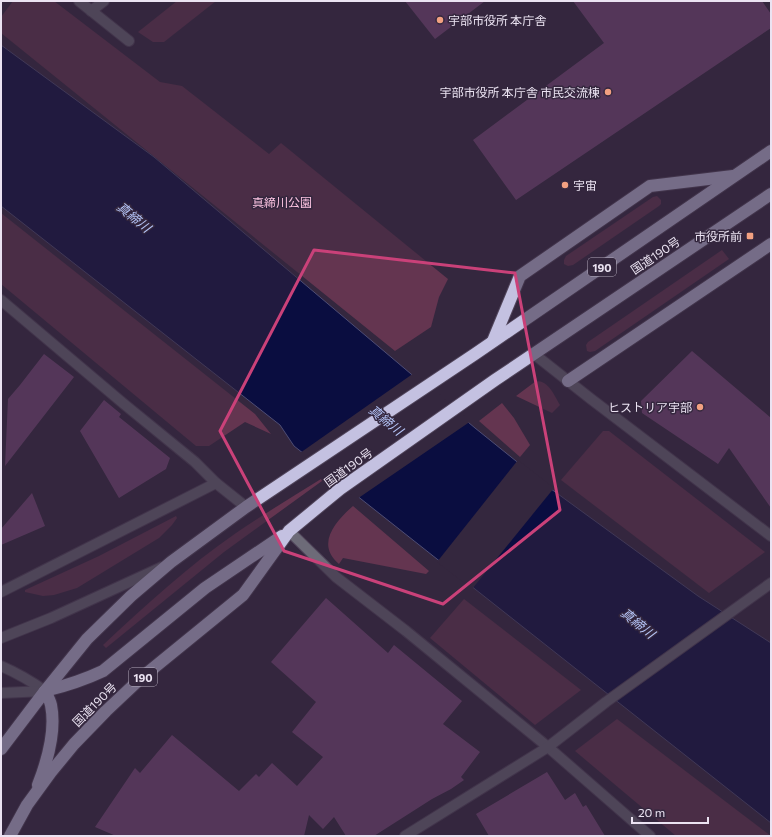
<svg xmlns="http://www.w3.org/2000/svg" width="772" height="837" font-family="Commissioner,'Noto Sans JP',sans-serif">
	<style>
		.green { fill: #643550 }
		.water { fill: #0a0d40; stroke: #4e4d75 }
		.pier { fill: #34273e }
		.building { fill: #7b4b7b }
		.lines { fill: none; stroke-linecap: round; stroke-linejoin: round }
		.minor-casing { stroke: #51455b; stroke-width: 12 }
		.highway-casing { stroke: #51455b; stroke-width: 14 }
		.minor { stroke: #6d6b78; stroke-width: 10 }
		.highway { stroke: #c4c1e1; stroke-width: 12 }
		.marked { fill: none; stroke: #ca4179; stroke-width: 3; stroke-linejoin: round }
		.poi-dot { fill: #f2a081; stroke: #34273e; stroke-width: 1.5 }
		.labels { text-anchor: middle; dominant-baseline: central; stroke-width: 3; stroke-linejoin: round; paint-order: stroke }
		.shield { fill: #34273e; stroke: #b4abbc; stroke-width: 1 }
		.shield-label { font-size: 11px; font-weight: bold; fill: #ebe3f2 }
		.poi-label { font-size: 12px; fill: #ebe3f2; stroke: #34273e; text-anchor: end }
		.park-label { font-size: 12px; fill: #fcc3e1; stroke: #34273e }
		.street-label { font-size: 12px; fill: #ebe3f2; stroke: #34273e }
		.water-label { font-size: 13px; font-style: italic; fill: #b5c5f8; stroke: #34273e }
	</style>
	<rect width="100%" height="100%" fill="#34273e"/>
	<!-- green -->
	<g class="green">
		<path d="M 13,1 L 54,1 L 160,82 L 182,86 L 269,154 L 281,143 L 448,279 L 439,297 L 431,327 L 395,351 L 1,33 L 1,17 Z"/>
		<path d="M 177,1 L 216,1 L 164,42 L 153,42 L 138,32 Z"/>
		<path d="M 657,196 L 661,200 L 661,204 L 659,206 L 573,265 L 568,266 L 564,264 L 564,260 L 566,256 L 653,197 Z"/>
		<path d="M 1,213 L 255,414 L 271,434 L 245,422 L 209,446 L 196,446 L 1,284 Z"/>
		<path d="M 722,250 L 729,259 L 595,351 L 590,352 L 587,351 L 586,345 L 588,342 Z"/>
		<path d="M 536,381 C 549,381 554,395 560,405 L 552,413 L 516,396 Z"/>
		<path d="M 502,403 L 514,418 L 530,445 L 520,457 L 479,421 Z"/>
		<path d="M 603,431 L 609,431 L 765,552 L 709,593 L 561,480 Z"/>
		<path d="M 321,479 L 322,481 L 224,552 L 106,648 L 103,645 C 146,605 188,566 236,533 C 264,514 292,497 321,479 Z"/>
		<path d="M 353,506 L 429,571 L 426,574 L 343,558 L 339,564 C 315,544 336,521 353,506 Z"/>
		<path d="M 176,516 L 177,518 L 172,525 L 159,538 L 77,588 L 54,595 L 43,596 L 25,592 L 25,590 L 99,556 Z"/>
		<path d="M 464,599 L 581,690 L 535,725 L 430,638 Z"/>
		<path d="M 617,719 L 771,836 L 676,836 L 575,751 Z"/>
	</g>
	<!-- water -->
	<path class="water" d="M 1,45 L 154,157 L 475,428 L 547,486 L 698,596 L 771,643 L 771,823 L 294,446 L 280,425 L 1,206 Z"/>
	<!-- pier -->
	<g class="pier">
		<path d="M 414,373 L 471,421 L 357,499 L 300,453 Z"/>
		<path d="M 518,460 L 554,488 L 472,589 L 437,562 Z"/>
	</g>
	<!-- building -->
	<g class="building">
		<path d="M 405,1 L 485,1 L 435,39 Z"/>
		<path d="M 573,1 L 762,1 L 771,14 L 771,28 L 516,200 L 473,140 L 604,43 Z"/>
		<path d="M 692,351 L 771,418 L 771,508 L 729,448 L 718,464 L 642,413 L 641,401 Z"/>
		<path d="M 44,354 L 74,377 L 5,466 L 8,399 L 20,385 Z"/>
		<path d="M 104,400 L 121,414 L 119,417 L 170,458 L 166,469 L 119,498 L 80,431 Z"/>
		<path d="M 32,493 L 45,526 L 1,545 L 1,529 Z"/>
		<path d="M 326,598 L 388,653 L 394,645 L 462,701 L 443,724 L 480,752 L 461,777 L 464,780 L 451,789 L 432,799 L 374,836 L 346,836 L 334,817 L 323,829 L 309,815 L 304,836 L 116,836 L 95,827 L 135,768 L 140,773 L 172,735 L 239,791 L 256,774 L 259,777 L 272,763 L 297,786 L 323,757 L 292,732 L 316,702 L 271,662 Z"/>
		<path d="M 547,772 L 565,800 L 575,793 L 583,807 L 586,805 L 605,836 L 489,836 L 476,814 Z"/>
	</g>
	<g class="lines">
		<!-- minor casing -->
		<g class="minor-casing">
			<g id="minor">
				<path d="M 79,1 L 129,41"/>
				<path d="M 91,11 L 104,1"/>
				<path d="M 1,300 L 124,404 L 195,462 L 216,483 L 246,507"/>
				<path d="M 534,354 L 591,399 L 771,536"/>
				<path d="M 289,531 L 336,577 L 406,631 L 548,747 L 650,836"/>
				<path d="M 1,592 L 216,483"/>
				<path d="M 1,638 L 51,618 L 162,567"/>
				<path d="M 1,666 C 17,673 31,681 45,691"/>
				<path d="M 1,693 L 45,691"/>
				<path d="M 405,836 L 548,747 L 606,702 L 771,583"/>
			</g>
		</g>
		<!-- highway casing -->
		<g class="highway-casing">
			<g id="highway">
				<path d="M 493,341 L 520,276 L 650,186 L 733,176"/>
				<path d="M 568,381 L 771,244"/>
				<path d="M 45,691 C 65,686 84,680 103,671 L 205,588 L 282,536"/>
				<path d="M 1,749 L 45,691 L 87,639 L 131,596 L 171,562 L 246,507 L 475,354 L 771,151"/>
				<path d="M 38,785 C 47,762 56,730 51,705 C 50,700 47,695 45,691"/>
				<path d="M 10,836 L 27,805 L 51,772 L 74,744 L 106,711 L 140,679 L 243,595 L 289,531 L 340,489 L 495,380 L 771,194"/>
			</g>
		</g>
		<!-- minor -->
		<use href="#minor" class="minor"/>
		<!-- highway -->
		<use href="#highway" class="highway"/>
	</g>
	<!-- marked area -->
	<path d="M0 0H772V837H0ZM 314,250 L 515,273 L 560,510 L 443,604 L 284,551 L 220,431 Z" fill="#34273e" fill-opacity=".55" fill-rule="evenodd"/>
	<path class="marked" d="M 314,250 L 515,273 L 560,510 L 443,604 L 284,551 L 220,431 Z"/>
	<!-- markers -->
	<g class="poi-dot">
		<circle cx="440" cy="20" r="4"/>
		<circle cx="608" cy="92" r="4"/>
		<circle cx="565" cy="185" r="4"/>
		<rect x="746" y="232" width="8" height="8" rx="2"/>
		<circle cx="700" cy="407" r="4"/>
	</g>
	<g class="labels">
		<!-- shield labels -->
		<g class="shield">
			<rect x="588" y="258" width="28" height="18" rx="3"/>
			<rect x="129" y="668" width="28" height="18" rx="3"/>
		</g>
		<g class="shield-label">
			<text x="602" y="267">190</text>
			<text x="143" y="677">190</text>
		</g>
		<!-- poi labels -->
		<g class="poi-label">
			<text x="448" y="20" text-anchor="start">宇部市役所 本庁舎</text>
			<text x="600" y="92">宇部市役所 本庁舎 市民交流棟</text>
			<text x="573" y="185" text-anchor="start">宇宙</text>
			<text x="742" y="236">市役所前</text>
			<text x="692" y="407">ヒストリア宇部</text>
		</g>
		<!-- park labels -->
		<g class="park-label">
			<text x="282" y="202">真締川公園</text>
		</g>
		<!-- street labels -->
		<g class="street-label">
			<text transform="translate(655 255) rotate(-34)">国道190号</text>
			<text transform="translate(348 467) rotate(-36)">国道190号</text>
			<text transform="translate(94 704) rotate(-45)">国道190号</text>
		</g>
		<!-- water labels -->
		<g class="water-label">
			<text transform="translate(134 217) rotate(39)">真締川</text>
			<text transform="translate(386 420) rotate(39)">真締川</text>
			<text transform="translate(638 623) rotate(39)">真締川</text>
		</g>
	</g>
	<!-- border -->
	<rect width="772" height="837" fill="none" stroke="#ebe3f2" stroke-width="4"/>
	<!-- scale -->
	<path d="M632 817v6h76v-6" fill="none" stroke="#ebe3f2" stroke-width="2"/>
	<text x="638" y="817" font-size="12" fill="#ebe3f2" stroke="#34273e" stroke-width="3" paint-order="stroke">20 m</text>
</svg>
